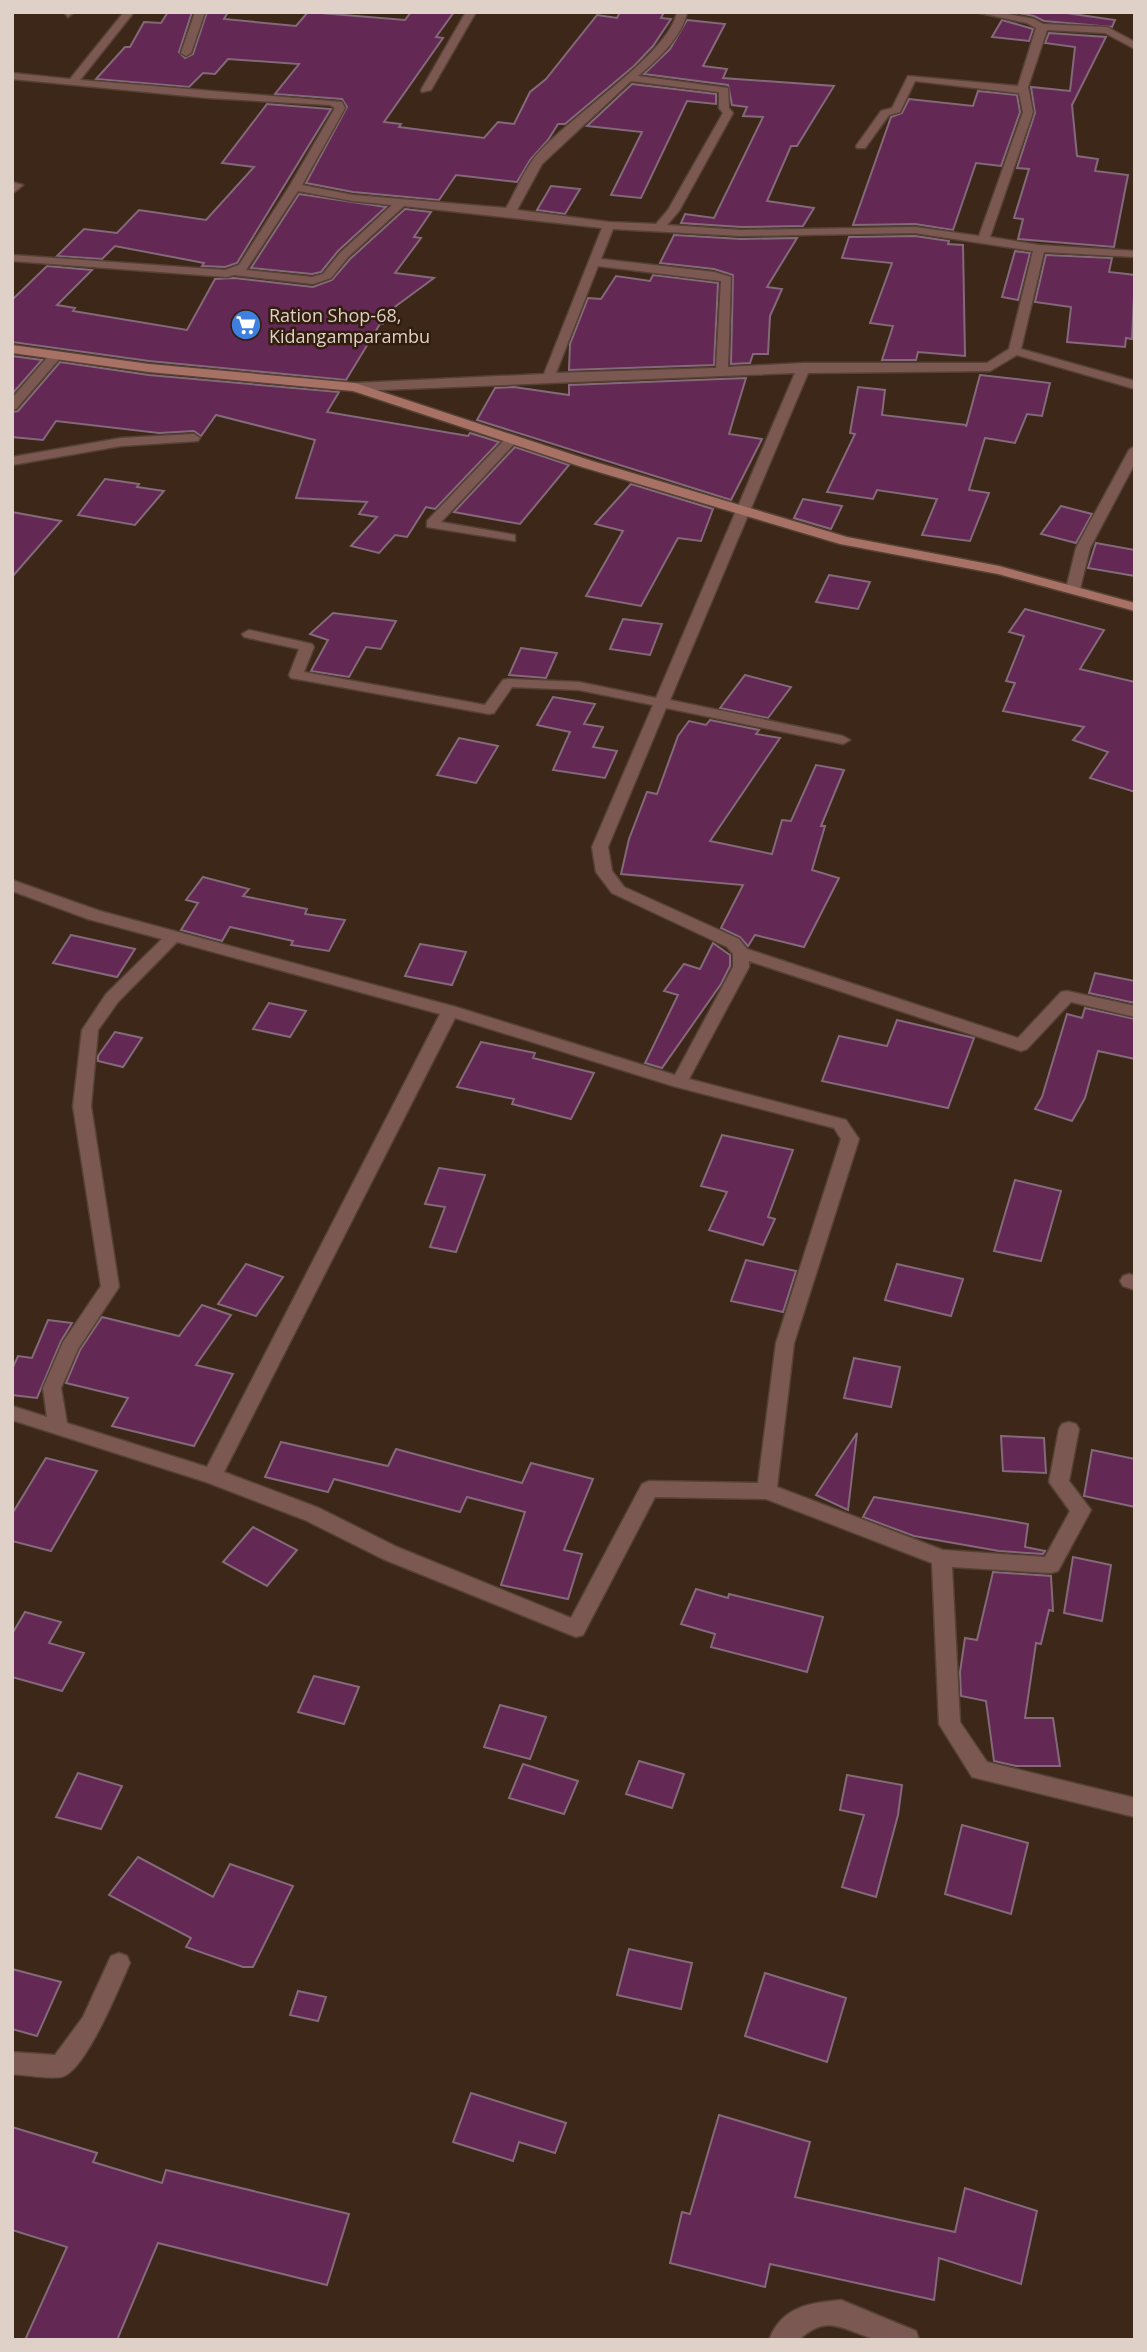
<svg xmlns="http://www.w3.org/2000/svg" width="1147" height="2352" font-family="'Open Sans',sans-serif">
	<style>
		.building { fill: #632854; stroke: #83697a; stroke-width: 2 }
		.lines { fill: none; stroke-linecap: round; stroke-linejoin: round }
		.minor-casing { stroke: #564234; stroke-width: 3 }
		.secondary-casing { stroke: #564234; stroke-width: 3 }
		.minor { fill: #7b5952; fill-rule: evenodd }
		.secondary { fill: #a77166; fill-rule: evenodd }
		.labels { text-anchor: middle; dominant-baseline: central; stroke-width: 5; stroke-linejoin: round; paint-order: stroke }
		.far-poi-label { font-size: 18px; fill: #dfd1c7; stroke: #321e0e; text-anchor: start }
	</style>
	<rect width="100%" height="100%" fill="#3c2718"/>
	<!-- building -->
	<g class="building">
		<path d="M 168,12 L 192,12 L 179,52 L 185,58 L 193,54 L 207,12 L 228,12 L 224,19 L 296,26 L 308,12 L 405,20 L 411,12 L 454,12 L 436,37 L 443,38 L 384,122 L 401,124 L 399,127 L 484,138 L 498,122 L 514,124 L 530,92 L 546,79 L 597,15 L 617,18 L 620,12 L 664,12 L 661,18 L 671,19 L 653,46 L 634,66 L 565,124 L 558,124 L 548,140 L 530,160 L 517,182 L 456,175 L 439,200 L 353,192 L 306,183 L 347,107 L 342,99 L 275,94 L 299,64 L 228,59 L 215,74 L 203,73 L 189,87 L 96,79 L 125,47 L 130,47 L 144,22 L 161,23 Z"/>
		<path d="M 1013,12 L 1059,12 L 1115,20 L 1112,27 L 1044,21 L 1034,16 Z"/>
		<path d="M 687,20 L 725,24 L 703,66 L 727,69 L 723,78 L 834,86 L 797,146 L 791,146 L 767,201 L 814,208 L 803,226 L 741,227 L 681,223 L 685,214 L 714,218 L 763,117 L 743,116 L 747,107 L 732,105 L 728,85 L 644,74 L 670,49 Z"/>
		<path d="M 1002,20 L 1033,29 L 1029,41 L 992,37 Z"/>
		<path d="M 1049,33 L 1106,37 L 1072,105 L 1077,156 L 1098,159 L 1095,171 L 1128,175 L 1114,247 L 1018,239 L 1023,219 L 1014,218 L 1029,169 L 1017,168 L 1035,113 L 1031,87 L 1070,91 L 1075,47 L 1045,43 Z"/>
		<path d="M 632,84 L 716,94 L 716,104 L 687,101 L 641,198 L 611,195 L 642,132 L 587,126 Z"/>
		<path d="M 978,91 L 1017,95 L 1020,112 L 1001,166 L 976,163 L 953,230 L 915,224 L 853,225 L 891,117 L 902,113 L 909,99 L 973,106 Z"/>
		<path d="M 267,104 L 331,109 L 237,263 L 225,267 L 202,266 L 204,263 L 115,246 L 102,259 L 57,256 L 84,229 L 117,233 L 139,210 L 206,220 L 254,167 L 222,163 Z"/>
		<path d="M 551,186 L 580,189 L 565,214 L 537,210 Z"/>
		<path d="M 299,194 L 386,207 L 338,251 L 321,272 L 312,274 L 251,268 Z"/>
		<path d="M 405,209 L 431,212 L 414,237 L 421,238 L 395,273 L 434,278 L 396,306 L 383,324 L 380,324 L 346,380 L 149,361 L 12,342 L 12,300 L 47,266 L 92,270 L 57,305 L 75,308 L 73,311 L 187,330 L 215,279 L 234,278 L 313,287 L 332,280 L 350,259 Z"/>
		<path d="M 674,235 L 741,239 L 797,238 L 767,287 L 782,289 L 770,316 L 768,354 L 753,354 L 750,363 L 731,364 L 733,275 L 714,269 L 660,263 Z"/>
		<path d="M 915,236 L 949,241 L 948,244 L 963,245 L 965,356 L 918,352 L 916,360 L 882,360 L 893,326 L 870,323 L 892,263 L 842,258 L 849,237 Z"/>
		<path d="M 1015,251 L 1030,253 L 1018,300 L 1002,297 Z"/>
		<path d="M 1046,255 L 1112,258 L 1109,272 L 1135,275 L 1132,339 L 1126,338 L 1125,347 L 1067,342 L 1071,307 L 1035,302 Z"/>
		<path d="M 653,275 L 718,283 L 714,365 L 569,370 L 570,344 L 588,298 L 601,299 L 616,276 L 650,281 Z"/>
		<path d="M 12,356 L 42,360 L 12,394 Z"/>
		<path d="M 60,362 L 149,375 L 339,392 L 327,412 L 468,436 L 470,433 L 499,442 L 435,509 L 426,507 L 407,537 L 395,535 L 379,553 L 351,546 L 377,517 L 359,514 L 367,502 L 296,498 L 315,440 L 216,415 L 201,436 L 194,431 L 159,433 L 56,421 L 43,440 L 12,437 L 12,412 L 18,411 Z"/>
		<path d="M 980,375 L 1050,383 L 1042,416 L 1027,414 L 1015,443 L 985,438 L 969,490 L 989,493 L 970,541 L 922,535 L 937,499 L 877,490 L 873,499 L 827,492 L 855,434 L 850,433 L 858,387 L 885,390 L 882,415 L 966,425 L 966,427 Z"/>
		<path d="M 746,378 L 729,434 L 762,439 L 731,500 L 477,420 L 495,388 L 514,387 L 569,395 L 569,385 Z"/>
		<path d="M 515,447 L 569,465 L 520,524 L 454,512 Z"/>
		<path d="M 105,479 L 139,484 L 137,487 L 164,491 L 135,525 L 78,515 Z"/>
		<path d="M 631,484 L 713,509 L 701,541 L 678,538 L 641,606 L 586,596 L 623,531 L 595,524 Z"/>
		<path d="M 803,499 L 842,506 L 831,529 L 794,518 Z"/>
		<path d="M 1061,506 L 1092,514 L 1076,543 L 1041,534 Z"/>
		<path d="M 12,512 L 61,521 L 12,577 Z"/>
		<path d="M 1096,543 L 1135,550 L 1135,576 L 1088,568 Z"/>
		<path d="M 829,575 L 870,582 L 858,609 L 816,602 Z"/>
		<path d="M 1025,609 L 1104,630 L 1080,669 L 1135,682 L 1135,792 L 1090,778 L 1108,752 L 1073,740 L 1084,727 L 1003,711 L 1015,683 L 1006,681 L 1024,636 L 1009,632 Z"/>
		<path d="M 333,613 L 396,621 L 381,649 L 366,647 L 349,677 L 311,671 L 328,640 L 310,634 Z"/>
		<path d="M 623,619 L 662,624 L 650,655 L 610,649 Z"/>
		<path d="M 521,648 L 557,653 L 546,678 L 509,675 Z"/>
		<path d="M 745,675 L 791,687 L 768,718 L 720,708 Z"/>
		<path d="M 553,697 L 595,704 L 584,724 L 603,727 L 593,747 L 617,751 L 605,778 L 553,770 L 570,732 L 537,725 Z"/>
		<path d="M 710,720 L 759,730 L 756,734 L 780,738 L 710,841 L 772,854 L 782,820 L 791,821 L 816,765 L 844,770 L 821,826 L 825,826 L 812,870 L 839,878 L 804,947 L 755,935 L 748,946 L 740,937 L 721,928 L 743,885 L 621,874 L 629,839 L 647,792 L 657,794 L 678,736 L 689,721 L 706,725 Z"/>
		<path d="M 459,738 L 498,746 L 476,783 L 437,775 Z"/>
		<path d="M 203,877 L 249,889 L 243,896 L 307,909 L 305,914 L 345,920 L 329,951 L 291,945 L 293,941 L 230,927 L 222,941 L 181,930 L 198,903 L 186,900 Z"/>
		<path d="M 71,935 L 135,949 L 117,977 L 53,963 Z"/>
		<path d="M 713,943 L 730,955 L 730,966 L 721,984 L 662,1068 L 645,1063 L 678,995 L 664,991 L 684,964 L 700,969 Z"/>
		<path d="M 420,944 L 466,952 L 452,985 L 405,976 Z"/>
		<path d="M 1095,973 L 1135,981 L 1135,1003 L 1089,993 Z"/>
		<path d="M 269,1003 L 306,1011 L 290,1037 L 253,1029 Z"/>
		<path d="M 1085,1008 L 1135,1019 L 1135,1059 L 1098,1051 L 1085,1098 L 1072,1121 L 1035,1109 L 1042,1097 L 1067,1014 L 1082,1018 Z"/>
		<path d="M 897,1020 L 974,1038 L 948,1108 L 822,1081 L 839,1036 L 887,1046 Z"/>
		<path d="M 115,1032 L 142,1038 L 123,1067 L 98,1061 L 98,1056 Z"/>
		<path d="M 481,1042 L 535,1053 L 533,1058 L 594,1073 L 571,1119 L 512,1104 L 514,1099 L 457,1087 Z"/>
		<path d="M 722,1135 L 793,1150 L 768,1217 L 775,1219 L 763,1245 L 709,1230 L 727,1192 L 701,1186 Z"/>
		<path d="M 439,1168 L 485,1175 L 456,1252 L 430,1247 L 445,1207 L 425,1204 Z"/>
		<path d="M 1015,1180 L 1061,1191 L 1041,1261 L 994,1251 Z"/>
		<path d="M 746,1260 L 796,1271 L 783,1312 L 731,1301 Z"/>
		<path d="M 246,1264 L 283,1277 L 256,1316 L 218,1304 Z"/>
		<path d="M 897,1264 L 963,1279 L 951,1316 L 885,1300 Z"/>
		<path d="M 202,1305 L 231,1315 L 196,1365 L 233,1374 L 194,1446 L 112,1426 L 128,1398 L 66,1383 L 80,1350 L 102,1317 L 179,1336 Z"/>
		<path d="M 48,1320 L 72,1323 L 61,1341 L 37,1398 L 12,1395 L 12,1369 L 18,1356 L 32,1358 Z"/>
		<path d="M 854,1358 L 900,1367 L 891,1407 L 844,1398 Z"/>
		<path d="M 857,1433 L 848,1510 L 816,1495 Z"/>
		<path d="M 1001,1436 L 1044,1438 L 1046,1473 L 1003,1471 Z"/>
		<path d="M 281,1442 L 388,1466 L 396,1449 L 522,1483 L 531,1463 L 593,1479 L 564,1550 L 582,1554 L 568,1599 L 501,1585 L 525,1512 L 467,1497 L 460,1512 L 334,1479 L 328,1492 L 265,1477 Z"/>
		<path d="M 1092,1450 L 1135,1459 L 1135,1507 L 1084,1496 Z"/>
		<path d="M 46,1458 L 97,1471 L 51,1551 L 12,1541 L 12,1514 Z"/>
		<path d="M 874,1497 L 1028,1524 L 1025,1547 L 1045,1551 L 1043,1554 L 999,1551 L 914,1536 L 863,1517 Z"/>
		<path d="M 253,1527 L 297,1550 L 267,1586 L 223,1562 Z"/>
		<path d="M 1073,1557 L 1111,1565 L 1102,1621 L 1064,1613 Z"/>
		<path d="M 993,1572 L 1051,1576 L 1053,1611 L 1049,1610 L 1041,1644 L 1036,1643 L 1025,1718 L 1053,1718 L 1060,1766 L 1016,1766 L 994,1761 L 986,1701 L 961,1696 L 960,1672 L 965,1638 L 977,1640 Z"/>
		<path d="M 696,1589 L 728,1598 L 729,1594 L 823,1617 L 807,1672 L 711,1647 L 715,1634 L 681,1624 Z"/>
		<path d="M 25,1612 L 61,1622 L 49,1643 L 84,1653 L 62,1691 L 12,1677 L 12,1634 Z"/>
		<path d="M 314,1676 L 359,1687 L 344,1724 L 298,1712 Z"/>
		<path d="M 500,1705 L 546,1717 L 530,1759 L 484,1747 Z"/>
		<path d="M 639,1761 L 684,1774 L 672,1808 L 626,1794 Z"/>
		<path d="M 523,1764 L 578,1781 L 564,1814 L 509,1798 Z"/>
		<path d="M 78,1773 L 122,1786 L 101,1829 L 56,1817 Z"/>
		<path d="M 847,1775 L 902,1785 L 898,1815 L 876,1897 L 842,1887 L 864,1815 L 840,1810 Z"/>
		<path d="M 962,1825 L 1028,1843 L 1011,1914 L 945,1894 Z"/>
		<path d="M 138,1857 L 213,1897 L 230,1864 L 293,1886 L 253,1967 L 243,1967 L 186,1947 L 191,1938 L 109,1895 Z"/>
		<path d="M 629,1949 L 692,1963 L 681,2009 L 617,1995 Z"/>
		<path d="M 12,1969 L 61,1982 L 37,2036 L 12,2029 Z"/>
		<path d="M 765,1973 L 846,1998 L 827,2062 L 745,2036 Z"/>
		<path d="M 298,1991 L 326,1997 L 318,2021 L 290,2015 Z"/>
		<path d="M 471,2093 L 566,2123 L 555,2153 L 519,2142 L 513,2161 L 453,2142 Z"/>
		<path d="M 719,2115 L 810,2142 L 795,2197 L 955,2232 L 965,2188 L 1037,2211 L 1021,2284 L 939,2258 L 934,2300 L 770,2264 L 765,2287 L 670,2263 L 682,2212 L 690,2214 Z"/>
		<path d="M 12,2127 L 97,2153 L 93,2162 L 162,2183 L 166,2170 L 349,2214 L 327,2285 L 158,2243 L 117,2340 L 25,2340 L 67,2247 L 12,2230 Z"/>
	</g>
	<g class="lines">
		<!-- minor casing -->
		<g class="minor-casing">
			<g id="minor">
				<path d="M 64,12 L 74,12 L 68,17 Z"/>
				<path d="M 124,12 L 134,12 L 80,80 L 342,102 L 345,108 L 302,185 L 353,195 L 506,208 C 515,193 522,175 532,161 C 562,120 669,56 677,12 L 687,12 C 683,36 656,61 638,76 L 728,88 L 729,108 L 733,113 L 679,211 L 667,225 L 741,230 L 915,227 L 979,236 L 1023,112 L 1019,93 L 915,81 L 900,112 L 889,115 L 865,148 L 857,148 L 856,146 L 881,111 L 892,108 L 908,76 L 1018,86 L 1036,28 L 1027,23 L 975,12 L 998,12 L 1034,19 L 1043,24 L 1107,27 L 1135,42 L 1135,49 L 1105,33 L 1047,30 L 1028,87 L 1033,112 L 990,237 L 1039,245 L 1135,251 L 1135,257 L 1044,252 L 1021,349 L 1135,381 L 1135,389 L 1017,355 L 990,371 L 808,373 L 670,700 L 843,736 L 850,740 L 843,744 L 666,708 L 608,847 L 612,871 L 624,887 L 739,939 L 747,949 L 1018,1038 L 1061,992 L 1067,991 L 1135,1006 L 1135,1017 L 1071,1002 L 1027,1049 L 1021,1051 L 749,961 L 749,967 L 689,1079 L 846,1120 L 859,1139 L 794,1343 L 777,1487 L 943,1550 L 1045,1557 L 1070,1511 L 1049,1482 L 1059,1429 L 1062,1424 L 1069,1422 L 1076,1424 L 1079,1429 L 1069,1481 L 1091,1510 L 1058,1571 L 1051,1573 L 952,1567 L 960,1722 L 987,1762 L 1135,1798 L 1135,1817 L 972,1777 L 939,1724 L 932,1563 L 766,1499 L 655,1497 L 583,1635 L 576,1637 L 383,1559 L 305,1520 L 206,1482 L 12,1420 L 12,1406 L 47,1417 L 43,1388 L 63,1342 L 101,1286 L 73,1106 L 82,1030 L 106,994 L 162,939 L 88,919 L 12,891 L 12,880 L 100,911 L 456,1007 L 675,1075 L 733,967 L 733,954 L 727,947 L 612,893 L 596,872 L 592,847 L 653,705 L 579,690 L 512,687 L 494,713 L 489,714 L 291,678 L 289,675 L 299,649 L 244,637 L 242,634 L 249,630 L 312,644 L 314,647 L 304,672 L 485,705 L 503,680 L 508,679 L 579,682 L 656,698 L 795,373 L 355,391 L 349,387 L 355,383 L 544,374 L 602,228 L 404,206 L 348,257 L 331,278 L 313,284 L 234,275 L 227,277 L 12,261 L 12,255 L 225,270 L 239,265 L 289,187 L 335,108 L 330,105 L 208,98 L 12,79 L 12,73 L 70,79 ZM 631,81 L 719,92 L 719,108 L 723,113 L 668,210 L 656,224 L 609,222 L 517,210 L 542,164 ZM 298,191 L 353,201 L 392,205 L 340,253 L 323,274 L 312,277 L 246,270 ZM 613,229 L 741,236 L 915,233 L 1033,251 L 1009,349 L 987,363 L 804,363 L 728,367 L 731,277 L 714,272 L 601,259 ZM 598,266 L 721,281 L 716,368 L 556,373 ZM 177,942 L 440,1014 L 207,1467 L 67,1423 L 61,1388 L 78,1349 L 119,1287 L 91,1106 L 98,1030 L 118,1002 ZM 455,1018 L 673,1086 L 834,1128 L 841,1139 L 776,1343 L 758,1483 L 649,1481 L 642,1484 L 571,1618 L 397,1547 L 319,1508 L 224,1472 Z"/>
				<path d="M 195,12 L 205,12 L 191,53 L 186,56 L 181,53 Z"/>
				<path d="M 466,12 L 476,12 L 431,90 L 422,92 L 421,90 Z"/>
				<path d="M 12,182 L 23,185 L 12,194 Z"/>
				<path d="M 56,351 L 62,355 L 60,358 L 16,409 L 12,410 L 12,398 L 52,352 Z"/>
				<path d="M 194,434 L 200,438 L 198,441 L 121,446 L 12,465 L 12,457 L 121,438 Z"/>
				<path d="M 512,435 L 516,436 L 516,442 L 441,522 L 515,535 L 515,541 L 427,527 L 427,521 L 508,436 Z"/>
				<path d="M 1135,446 L 1135,463 L 1090,548 L 1080,589 L 1073,593 L 1068,592 L 1066,589 L 1076,548 L 1129,450 Z"/>
				<path d="M 1129,1274 L 1135,1276 L 1135,1290 L 1123,1286 L 1120,1281 L 1123,1276 Z"/>
				<path d="M 119,1953 L 127,1956 L 130,1963 C 120,1985 85,2073 61,2077 C 46,2079 27,2075 12,2074 L 12,2052 L 55,2055 L 83,2017 L 111,1956 Z"/>
				<path d="M 841,2300 L 916,2331 L 919,2340 C 906,2340 888,2343 875,2339 C 844,2331 828,2312 799,2340 L 769,2340 C 782,2306 810,2303 841,2300 Z"/>
			</g>
		</g>
		<!-- secondary casing -->
		<g class="secondary-casing">
			<path id="secondary" d="M 12,345 L 149,364 L 355,383 L 592,461 L 847,537 L 999,566 L 1135,603 L 1135,611 L 998,574 L 840,544 L 582,467 L 353,391 L 149,372 L 12,353 Z"/>
		</g>
		<!-- minor -->
		<use href="#minor" class="minor"/>
		<!-- secondary -->
		<use href="#secondary" class="secondary"/>
	</g>
	<!-- icons -->
	<defs>
		<g id="supermarket-disc" transform="scale(1.575)"><circle r="9.5" fill="#3f7fe0" stroke="#321e0e"/><path d="M-6-5.5h2.5l.6 2H6L4.5 2H-2.5L-4.4-4H-6ZM-1.5 3.2a1.3 1.3 0 1 0 .1 0ZM3 3.2a1.3 1.3 0 1 0 .1 0Z" fill="#fff"/></g>
	</defs>
	<g fill-rule="evenodd">
		<use href="#supermarket-disc" x="246" y="325"/>
	</g>
	<g class="labels">
		<!-- far-poi labels -->
		<g class="far-poi-label">
			<text x="269" y="315">Ration Shop-68,<tspan x="269" dy="21">Kidangamparambu</tspan></text>
		</g>
	</g>
	<!-- border -->
	<rect width="1147" height="2352" fill="none" stroke="#dfd1c7" stroke-width="28"/>
</svg>
